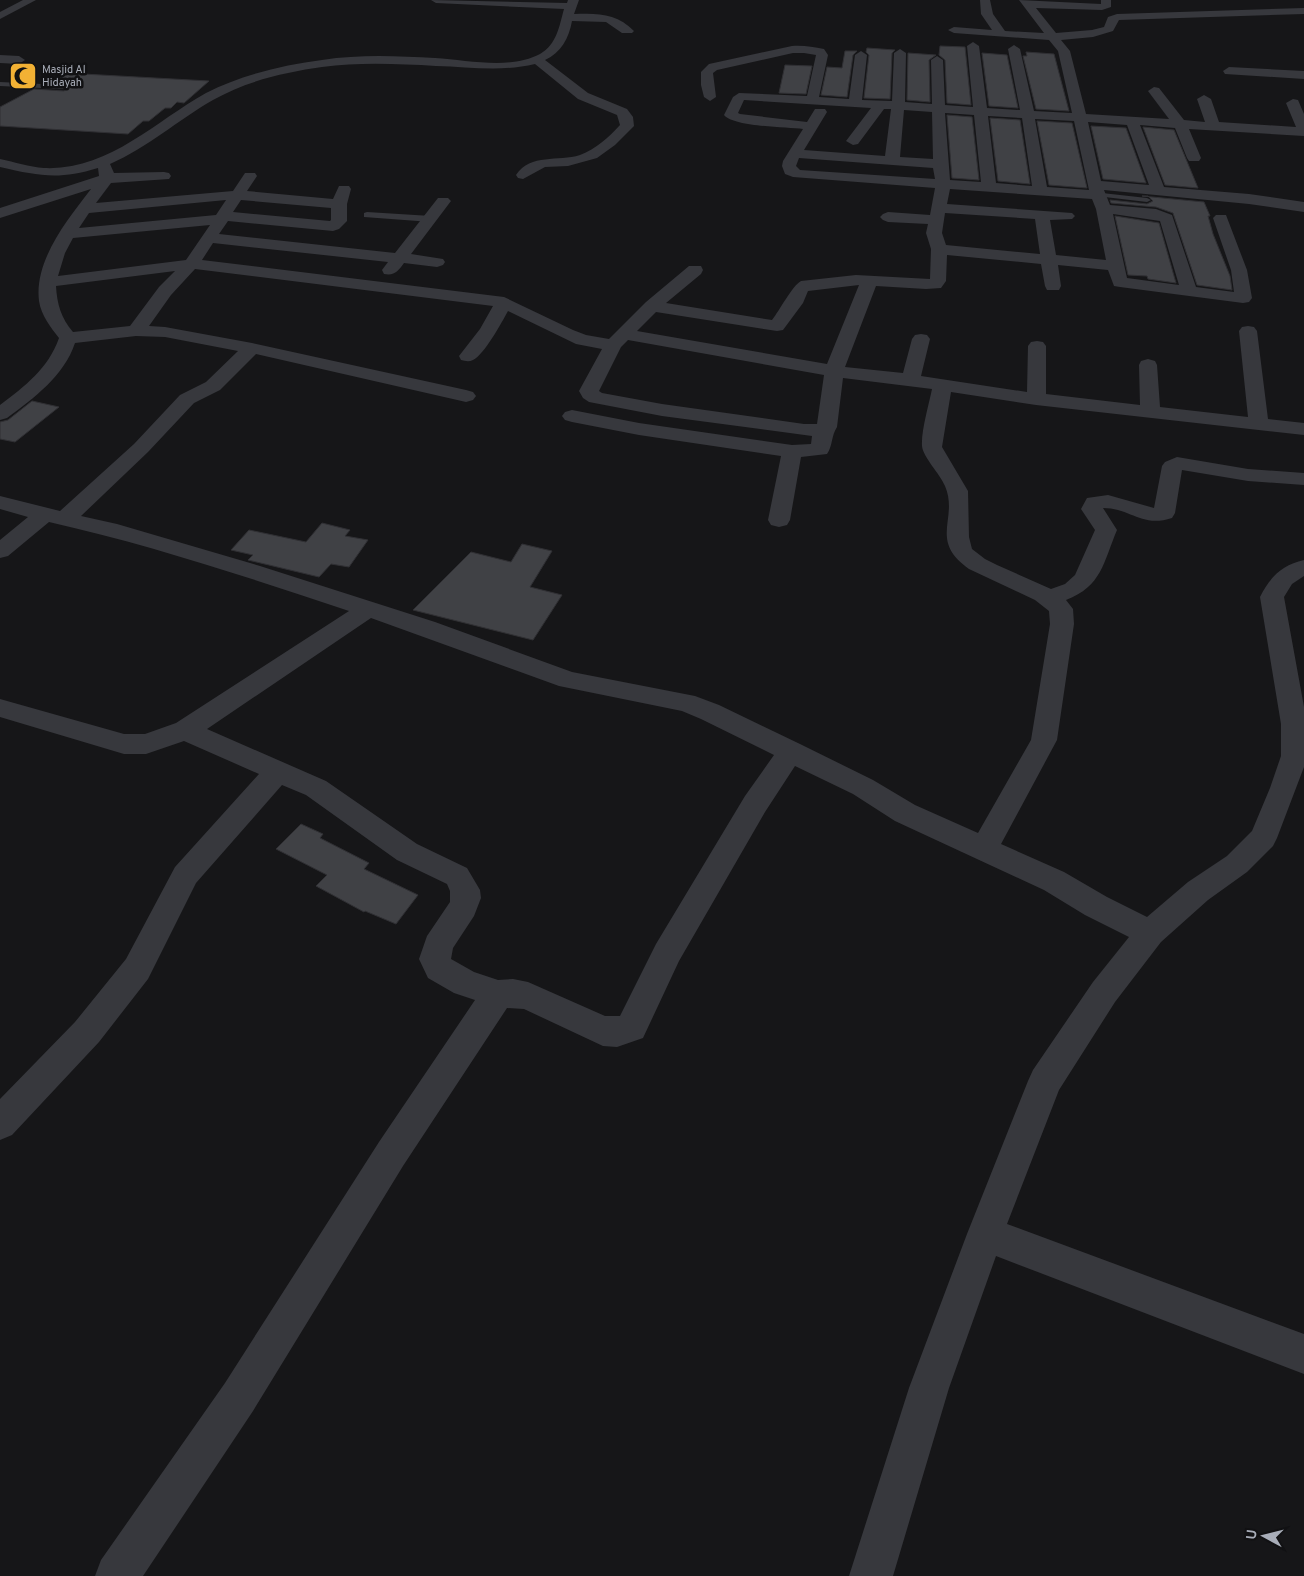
<svg xmlns="http://www.w3.org/2000/svg" width="1304" height="1576" font-family="Overpass,sans-serif">
	<style>
		.building { fill: #404145; stroke: #303034 }
		.lines { fill: none; stroke-linecap: round; stroke-linejoin: round }
		.lane { fill: #37383d; fill-rule: evenodd }
		.street { fill: #37383d; fill-rule: evenodd }
		.labels { text-anchor: middle; dominant-baseline: central; stroke-width: 5; stroke-linejoin: round; paint-order: stroke }
		.far-poi-label { font-size: 11px; fill: #a8adb8; stroke: #111113; text-anchor: start }
	</style>
	<rect width="100%" height="100%" fill="#161618"/>
	<!-- building -->
	<g class="building">
		<path d="M 940,46 L 965,47 L 971,105 L 947,103 L 945,60 L 939,55 Z"/>
		<path d="M 867,48 L 895,50 L 892,53 L 890,99 L 864,98 L 869,55 L 866,52 Z"/>
		<path d="M 845,51 L 857,51 L 853,55 L 847,97 L 821,95 L 827,67 L 842,68 Z"/>
		<path d="M 1026,52 L 1054,54 L 1069,111 L 1036,109 L 1023,56 L 1027,56 Z"/>
		<path d="M 908,53 L 936,55 L 929,60 L 930,102 L 907,100 Z"/>
		<path d="M 982,53 L 1007,55 L 1018,108 L 989,106 Z"/>
		<path d="M 785,65 L 812,66 L 806,94 L 779,93 Z"/>
		<path d="M 65,73 L 209,81 L 184,103 L 177,102 L 171,108 L 165,108 L 149,121 L 143,121 L 128,134 L 0,126 L 0,107 L 34,89 L 64,91 L 68,88 L 64,83 L 48,82 Z"/>
		<path d="M 947,115 L 972,117 L 979,180 L 952,178 Z"/>
		<path d="M 990,118 L 1020,120 L 1030,184 L 998,181 Z"/>
		<path d="M 1037,121 L 1072,123 L 1087,188 L 1049,185 Z"/>
		<path d="M 1091,126 L 1126,128 L 1146,183 L 1103,179 Z"/>
		<path d="M 1143,127 L 1174,130 L 1198,188 L 1165,185 Z"/>
		<path d="M 1142,196 L 1204,202 L 1210,216 L 1208,216 L 1213,234 L 1230,276 L 1232,290 L 1197,285 L 1173,213 L 1156,207 L 1111,203 L 1110,200 L 1147,204 L 1153,201 L 1148,196 Z"/>
		<path d="M 1115,216 L 1159,223 L 1176,283 L 1148,279 L 1147,276 L 1128,275 Z"/>
		<path d="M 32,401 L 59,407 L 15,442 L 0,439 L 0,422 L 8,420 Z"/>
		<path d="M 322,523 L 350,530 L 345,536 L 368,540 L 349,567 L 331,564 L 319,577 L 248,560 L 253,555 L 231,550 L 249,530 L 306,542 Z"/>
		<path d="M 522,544 L 552,551 L 530,587 L 562,595 L 533,640 L 413,610 L 471,552 L 511,562 Z"/>
		<path d="M 301,824 L 323,834 L 320,838 L 369,863 L 364,869 L 418,895 L 396,924 L 365,911 L 364,912 L 316,886 L 327,875 L 276,849 Z"/>
	</g>
	<g class="lines">
		<!-- lane -->
		<g class="lane">
			<path d="M 0,82 L 63,85 L 66,87 L 63,89 L 0,86 Z"/>
			<path d="M 1093,192 L 1147,198 L 1151,200 L 1147,202 L 1096,196 L 1092,194 Z"/>
			<path d="M 367,212 L 431,216 L 435,219 L 431,222 L 364,217 L 364,213 Z"/>
		</g>
		<!-- street -->
		<g class="street">
			<path d="M 23,0 L 36,0 L 0,19 L 0,12 Z"/>
			<path d="M 431,0 L 567,3 L 568,0 L 579,0 L 574,14 C 597,13 617,13 634,31 L 632,33 L 622,33 L 606,22 L 572,21 C 569,38 561,53 545,60 L 588,93 L 627,109 L 633,117 L 634,126 L 615,145 L 597,158 L 568,166 L 545,167 L 523,179 L 518,178 L 516,175 C 531,153 558,162 580,155 C 596,149 609,137 620,125 L 617,115 L 578,99 L 535,64 C 502,72 470,67 436,66 C 399,64 360,62 322,67 C 286,72 246,81 213,100 C 178,120 147,148 110,164 L 114,173 L 164,172 L 169,173 L 171,176 L 169,179 L 111,183 L 96,203 L 233,191 L 245,173 L 255,173 L 257,176 L 247,191 L 333,199 L 339,186 L 349,186 L 351,189 L 347,204 L 347,221 L 339,229 L 333,231 L 228,221 L 219,234 L 395,253 L 438,198 L 448,198 L 451,201 L 411,254 L 443,259 L 445,262 L 443,265 L 437,267 L 404,263 C 398,271 395,276 384,274 L 382,270 L 388,262 L 213,243 L 202,260 L 504,297 L 573,330 L 586,335 L 609,339 L 646,302 L 689,266 L 701,266 L 703,270 L 701,274 L 666,303 L 772,320 C 780,310 792,286 801,281 L 856,275 L 930,279 L 931,249 L 926,233 L 928,224 L 888,222 L 883,220 L 880,217 L 883,214 L 888,212 L 930,215 L 935,188 L 793,177 L 785,174 L 782,166 L 783,161 L 803,129 C 786,127 734,127 724,115 L 733,97 L 739,93 L 807,96 L 816,55 L 804,53 L 793,53 L 717,70 L 713,73 L 716,97 L 710,101 L 704,97 L 701,85 L 701,72 L 709,64 L 792,46 C 803,45 813,47 824,49 L 828,55 L 819,97 L 849,99 L 855,55 L 861,51 L 867,55 L 862,100 L 892,101 L 894,53 L 900,49 L 906,53 L 905,102 L 932,104 L 931,60 L 937,56 L 943,60 L 945,105 L 973,107 L 967,46 L 973,42 L 979,46 L 987,108 L 1020,110 L 1008,49 L 1014,45 L 1020,49 L 1034,111 L 1072,113 L 1058,51 L 1049,40 L 954,33 L 948,30 L 954,27 L 992,30 L 981,14 L 980,0 L 990,0 L 993,14 L 1005,31 L 1044,33 L 1019,0 L 1101,4 L 1101,0 L 1111,0 L 1111,7 L 1102,10 L 1036,8 L 1056,33 L 1092,30 L 1104,27 L 1108,17 L 1117,14 L 1304,8 L 1304,14 L 1119,20 L 1113,31 L 1093,37 L 1061,40 L 1070,51 L 1086,114 L 1169,119 L 1148,91 L 1154,87 L 1159,88 L 1184,120 L 1205,122 L 1197,99 L 1204,95 L 1211,99 L 1219,122 L 1296,127 L 1286,103 L 1293,99 L 1298,100 L 1304,114 L 1304,136 L 1189,129 L 1201,158 L 1199,161 L 1189,161 L 1187,158 L 1175,128 L 1140,125 L 1164,187 L 1249,194 L 1304,202 L 1304,212 L 1249,204 L 1104,190 L 1110,205 L 1156,209 L 1172,215 L 1196,287 L 1234,292 L 1231,270 L 1213,218 L 1216,215 L 1226,215 L 1247,270 L 1252,298 L 1249,302 L 1243,303 L 1120,287 L 1114,286 L 1108,270 L 1058,265 L 1061,286 L 1059,290 L 1047,290 L 1045,286 L 1041,264 L 947,255 L 946,281 L 941,288 L 926,289 L 876,286 L 845,367 L 903,373 L 912,339 L 915,335 L 921,334 L 927,335 L 930,339 L 921,376 L 1027,392 L 1028,346 L 1031,342 L 1037,341 L 1043,342 L 1046,346 L 1046,394 L 1140,405 L 1139,365 L 1141,361 L 1148,359 L 1155,361 L 1157,365 L 1160,407 L 1248,417 L 1239,331 L 1242,327 L 1248,326 L 1254,327 L 1257,331 L 1268,419 L 1304,423 L 1304,435 L 1036,405 L 951,392 L 942,447 L 968,491 L 969,537 L 972,549 L 985,559 L 997,565 L 1051,589 L 1065,584 L 1075,575 L 1095,530 L 1081,509 L 1087,498 L 1108,495 L 1154,508 L 1162,466 L 1165,462 L 1177,457 L 1248,469 L 1304,473 L 1304,485 L 1248,481 L 1182,470 L 1175,513 L 1172,518 C 1141,528 1131,508 1103,508 L 1117,530 C 1103,563 1102,586 1066,600 L 1073,609 L 1074,624 L 1057,740 L 1001,844 L 1064,872 L 1107,897 L 1147,917 L 1188,882 L 1227,856 L 1252,831 L 1270,788 L 1281,756 L 1281,724 L 1260,597 C 1270,577 1282,565 1304,560 L 1304,576 L 1292,584 L 1284,597 L 1304,707 L 1304,767 L 1277,838 L 1273,846 L 1247,872 L 1208,900 L 1161,942 L 1115,1002 L 1059,1090 L 1007,1224 L 1304,1334 L 1304,1374 L 996,1256 L 949,1388 L 893,1576 L 849,1576 L 909,1388 L 967,1234 L 1028,1081 L 1033,1070 L 1093,982 L 1129,937 L 1085,915 L 1044,890 L 895,821 L 853,794 L 795,766 L 765,812 L 679,961 L 643,1038 L 617,1047 L 603,1046 L 524,1009 L 507,1008 L 403,1166 L 253,1411 L 143,1576 L 95,1576 L 101,1560 L 225,1383 L 379,1142 L 475,1000 L 454,993 L 428,978 L 419,959 L 427,936 L 450,902 L 450,891 L 447,884 L 397,860 L 306,795 L 282,785 L 196,883 L 148,979 L 99,1042 L 12,1135 L 0,1140 L 0,1099 L 75,1022 L 126,959 L 175,867 L 259,774 L 184,741 L 146,754 L 124,754 L 0,717 L 0,699 L 124,734 L 145,734 L 176,723 L 349,611 C 250,578 151,545 49,522 L 8,556 L 0,558 L 0,540 L 28,517 L 0,509 L 0,496 L 60,511 L 134,444 L 180,395 L 206,382 L 238,351 L 165,337 L 136,336 L 75,343 C 64,376 34,398 7,418 L 0,420 L 0,405 C 25,386 48,369 59,338 C 51,328 41,315 39,301 C 34,260 68,219 91,189 L 0,218 L 0,208 L 99,176 L 98,168 C 59,180 39,176 0,167 L 0,159 C 15,162 29,167 44,168 C 108,171 154,122 206,93 C 241,75 283,65 322,60 C 360,54 398,56 435,58 C 468,60 510,70 540,54 C 557,44 559,27 564,9 L 436,3 ZM 744,100 L 871,108 L 846,141 L 853,145 L 858,144 L 884,109 L 891,109 L 885,156 L 804,150 L 827,112 L 825,109 L 815,109 L 807,122 L 740,114 L 738,113 ZM 904,110 L 932,112 L 933,159 L 900,157 ZM 945,113 L 974,115 L 981,182 L 950,180 ZM 988,116 L 1022,118 L 1032,186 L 996,183 ZM 1035,119 L 1074,121 L 1089,190 L 1047,187 ZM 1088,122 L 1127,125 L 1149,185 L 1101,181 ZM 799,158 L 933,168 L 935,179 L 800,170 L 796,166 ZM 950,189 L 1092,199 L 1096,209 L 1106,260 L 1056,255 L 1050,220 L 1072,219 L 1075,216 L 1072,213 L 947,204 ZM 226,200 L 216,215 L 79,228 L 89,213 ZM 241,200 L 331,208 L 331,220 L 330,221 L 233,212 ZM 945,213 L 1035,219 L 1040,254 L 946,245 L 942,233 ZM 1113,214 L 1160,221 L 1179,285 L 1127,278 ZM 210,225 L 186,260 L 58,276 L 65,253 L 73,238 ZM 195,269 L 493,306 L 480,329 L 459,356 L 461,360 C 465,361 469,362 473,360 C 484,355 502,322 508,311 L 576,344 L 602,349 L 579,391 L 583,398 L 589,402 L 662,416 L 812,436 L 811,444 L 792,445 L 639,423 L 572,410 L 565,412 L 562,416 L 565,420 L 572,422 L 639,435 L 781,456 L 768,520 L 771,525 L 779,527 L 787,525 L 790,520 L 801,457 L 827,454 C 833,445 831,436 837,427 L 843,378 L 932,389 C 929,404 921,431 922,446 C 923,457 940,474 945,486 C 959,519 928,540 969,569 L 1035,600 L 1049,611 L 1050,624 L 1031,740 L 978,833 L 915,805 L 873,780 L 800,744 L 719,705 L 695,696 L 572,672 L 435,622 L 260,566 L 117,524 L 81,516 L 148,452 L 194,403 L 220,390 L 256,354 L 466,402 L 473,400 L 476,396 L 473,392 L 466,390 L 252,343 L 165,327 L 149,326 L 171,295 ZM 175,271 L 159,287 L 130,326 L 73,332 C 61,318 57,304 56,286 ZM 859,285 L 827,364 L 637,331 L 656,312 L 777,331 L 783,330 L 803,303 L 808,291 ZM 628,340 L 824,375 L 817,424 L 804,424 L 662,404 L 602,393 L 599,391 L 621,347 ZM 371,618 L 559,686 L 682,711 L 701,719 L 774,755 L 745,796 L 656,944 L 620,1016 L 605,1016 L 528,982 L 513,979 L 498,980 L 474,972 L 451,959 L 453,948 L 474,916 L 481,898 L 480,890 L 467,868 L 417,844 L 326,781 L 207,729 Z"/>
			<path d="M 0,55 L 19,56 L 25,60 L 19,64 L 0,63 Z"/>
			<path d="M 1229,67 L 1304,71 L 1304,79 L 1225,74 L 1223,71 Z"/>
		</g>
	</g>
	<!-- icons -->
	<defs>
		<g id="mosque-square" transform="scale(1.4375)"><rect x="-9" y="-9" width="18" height="18" rx="4" fill="#f2b134" stroke="#111113"/><path d="M3.5-4.9A6 6 0 1 0 3.5 4.9A5 5 0 1 1 3.5-4.9Z" fill="#111"/></g>
	</defs>
	<g fill-rule="evenodd">
		<use href="#mosque-square" x="23" y="76"/>
	</g>
	<g class="labels">
		<!-- far-poi labels -->
		<g class="far-poi-label">
			<text x="42" y="70">Masjid Al<tspan x="42" dy="13">Hidayah</tspan></text>
		</g>
	</g>
	<!-- north arrow -->
	<g transform="translate(1264 1536) rotate(277)" stroke="#111113" stroke-width="4" paint-order="stroke">
	<path d="M0-4L9 19L0 12L-9 19Z" fill="#a8adb8"/>
	<text y="-8" font-size="14" font-weight="bold" text-anchor="middle" fill="#a8adb8">U</text>
	</g>
</svg>
